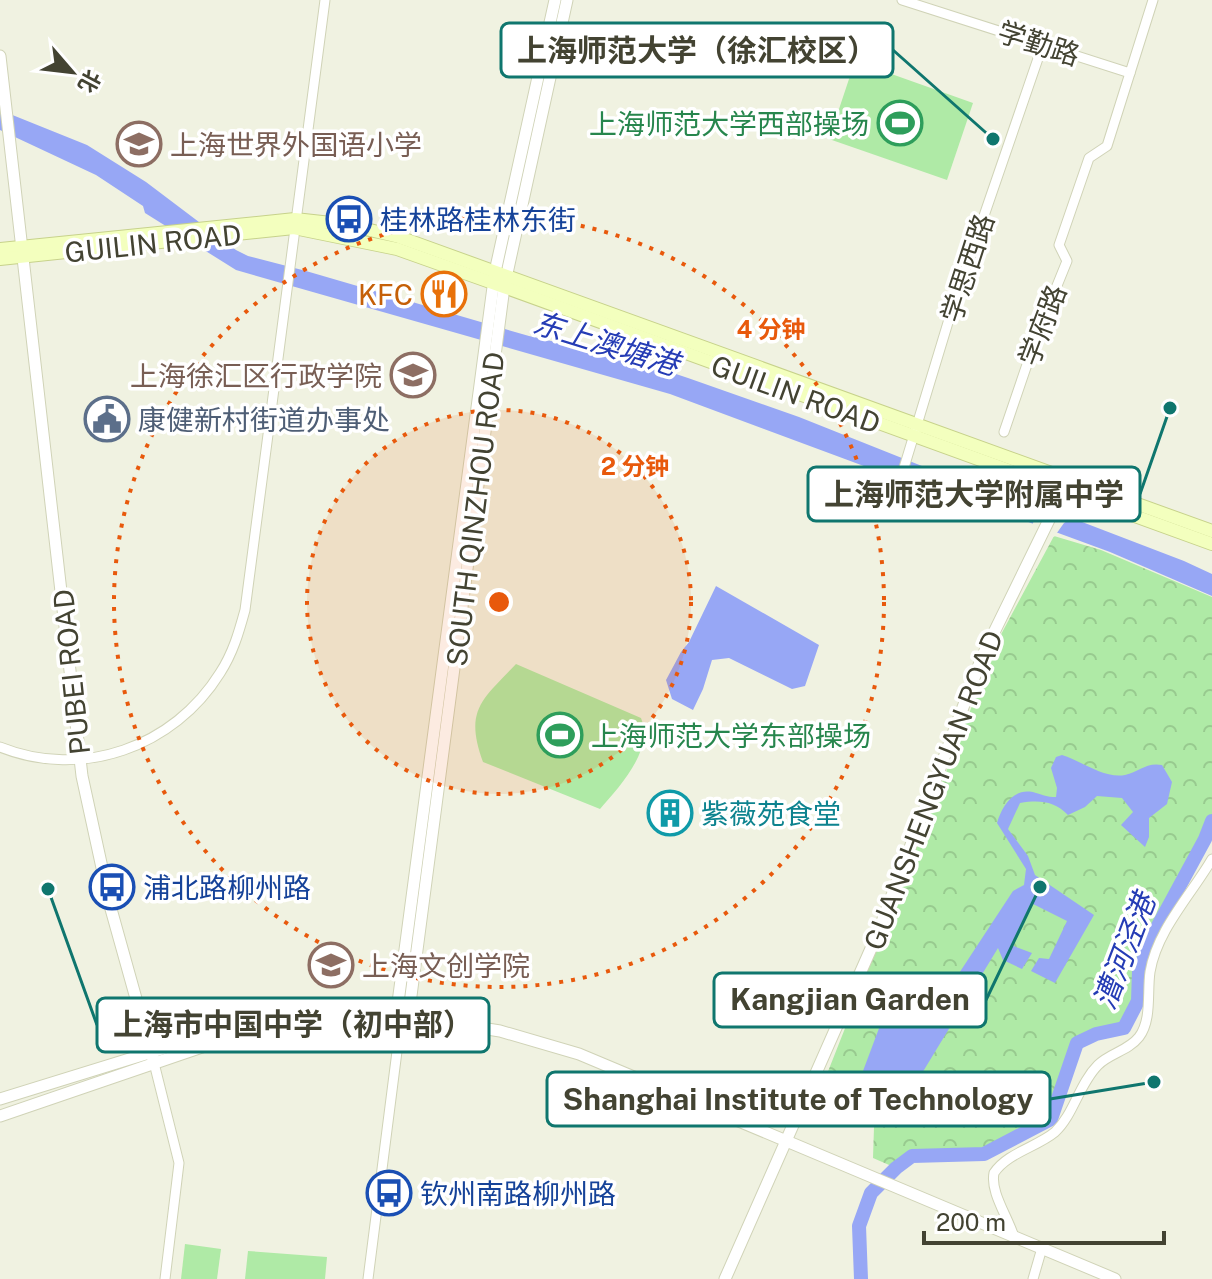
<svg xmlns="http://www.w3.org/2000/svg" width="1212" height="1279" font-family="'Public Sans','Noto Sans SC',sans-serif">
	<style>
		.park { fill: url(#park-crowns) }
		.pitch { fill: #afeaa6 }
		.water { fill: #97a7f5 }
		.pier { fill: #f0f2e1 }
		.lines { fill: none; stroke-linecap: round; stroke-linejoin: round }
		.river { stroke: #97a7f5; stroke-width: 14 }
		.minor-casing { stroke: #d0d3b7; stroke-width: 11 }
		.tertiary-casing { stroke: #d0d3b7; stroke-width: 13 }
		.secondary-casing { stroke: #c7d28b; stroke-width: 14 }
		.minor { stroke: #fff; stroke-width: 9 }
		.tertiary { stroke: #fff; stroke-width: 11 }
		.secondary { stroke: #f3ffbe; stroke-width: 12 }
		.ring { fill: none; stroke: #e8590c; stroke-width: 4; stroke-dasharray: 4 8 }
		.labels { text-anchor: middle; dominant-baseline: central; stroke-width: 7; stroke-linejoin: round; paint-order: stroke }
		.street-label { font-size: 28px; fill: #434332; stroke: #fff }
		.leisure-label { font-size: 28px; fill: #27864d; stroke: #fff; text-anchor: end }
		.education-label { font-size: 28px; fill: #785e54; stroke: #fff; text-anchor: start }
		.transit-label { font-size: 28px; fill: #164399; stroke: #fff; text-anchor: start }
		.food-label { font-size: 28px; fill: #c56008; stroke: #fff; text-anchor: end }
		.service-label { font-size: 28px; fill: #4e5e75; stroke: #fff; text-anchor: start }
		.culture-label { font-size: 28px; fill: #0d838f; stroke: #fff; text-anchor: start }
		.water-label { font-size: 30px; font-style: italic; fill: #253cb5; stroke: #fff }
		.centre { fill: #e8590c; stroke: #fff; stroke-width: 4 }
		.ring-label { font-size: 24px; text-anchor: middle; font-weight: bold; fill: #e8590c; stroke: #fff; stroke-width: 7; stroke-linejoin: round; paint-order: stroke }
		.leader { fill: none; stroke: #0f766e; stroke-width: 3 }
		.callout-dot { fill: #0f766e; stroke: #fff; stroke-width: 3 }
		.callout { fill: #fff; stroke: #0f766e; stroke-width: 3 }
		.callout-label { font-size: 30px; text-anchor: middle; font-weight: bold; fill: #434332 }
	</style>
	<defs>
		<pattern id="park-crowns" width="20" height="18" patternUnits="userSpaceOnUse" patternTransform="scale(2)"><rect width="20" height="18" fill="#afeaa6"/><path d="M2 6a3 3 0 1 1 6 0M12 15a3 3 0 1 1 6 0" fill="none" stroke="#98ca8f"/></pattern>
	</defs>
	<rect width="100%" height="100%" fill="#f0f2e1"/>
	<!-- park -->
	<path class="park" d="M 1054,536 L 1101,550 L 1212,597 L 1212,821 L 1205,839 L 1153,935 L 1139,971 L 1138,1001 L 1124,1028 L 1096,1034 L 1077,1043 L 1051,1119 L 984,1154 L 912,1156 L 896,1168 L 873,1158 L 875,1096 L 827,1074 L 998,640 Z"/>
	<!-- pitch -->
	<g class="pitch">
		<path d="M 855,61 L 973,103 L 947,180 L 829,139 Z"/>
		<path d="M 516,664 L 641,718 C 654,750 620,786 600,809 L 483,762 C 464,710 482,700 516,664 Z"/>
		<path d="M 185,1244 L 221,1249 L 217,1279 L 181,1279 Z"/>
		<path d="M 248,1251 L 327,1257 L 325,1279 L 245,1279 Z"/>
	</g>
	<!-- water -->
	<g class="water">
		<path d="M 0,110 L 87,145 L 146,182 L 236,250 L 248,256 L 306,271 L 529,336 L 631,359 L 688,378 L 799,417 L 937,472 L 996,489 L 1184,561 L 1212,574 L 1212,596 L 1110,552 L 1012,516 L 915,485 L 670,394 L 236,270 L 145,213 L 143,206 L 96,175 L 0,130 Z"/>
		<path d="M 716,586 L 819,645 L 805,686 L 792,689 L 729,658 L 712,660 L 703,689 L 693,710 L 672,699 L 666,680 L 681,652 L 689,642 Z"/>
		<path d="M 1062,755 C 1082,761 1104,779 1125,775 C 1139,772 1146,762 1162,765 L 1172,782 L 1167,804 L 1149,818 L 1149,837 L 1145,847 L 1121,825 L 1133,812 L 1122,798 L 1097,796 L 1085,807 L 1068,815 C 1054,801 1040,800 1020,803 L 1008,829 L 1028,856 L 1035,875 L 1094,915 L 1055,983 L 1031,971 L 1039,958 L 1049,959 L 1067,921 L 1031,903 L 1011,945 L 1032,953 L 1022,969 L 1003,960 L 998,948 L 910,1093 L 898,1093 L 863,1071 L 884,1015 L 900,1002 L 932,982 L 948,990 L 1013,891 L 1024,885 L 1026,869 L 997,823 C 1002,806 1014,786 1036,793 C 1044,795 1046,797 1056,797 L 1057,788 L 1051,768 L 1056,757 Z"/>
	</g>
	<!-- pier -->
	<path class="pier" d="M 1030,498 L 1082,518 L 1072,518 L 1064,523 L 1054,537 L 1031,528 L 1035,518 Z"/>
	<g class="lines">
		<!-- river -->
		<path class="river" d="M 861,1279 L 859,1226 L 871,1193 L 896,1168 L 912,1156 L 984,1154 L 1051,1119 L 1077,1043 L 1096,1034 L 1124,1028 L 1138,1001 L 1139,971 L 1153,935 L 1205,839 L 1212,821"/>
		<!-- minor casing -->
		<g class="minor-casing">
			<g id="minor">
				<path d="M 902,0 L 1130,73"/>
				<path d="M 1004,432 L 1037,335 L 1067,261 L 1059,245 L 1089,158 L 1107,146 L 1153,0"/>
				<path d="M 896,494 L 953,306 L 1043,44"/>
				<path d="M 0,747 C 82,780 174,747 220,673 C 233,653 239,632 245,610 L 325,0"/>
				<path d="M 154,1063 L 179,1163 L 165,1279"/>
				<path d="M 1014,1237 C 1008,1217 990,1192 994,1173 C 1007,1153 1037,1147 1055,1132 C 1074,1114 1079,1084 1098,1065 C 1110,1053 1128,1051 1139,1037 C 1152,1020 1147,992 1150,972 C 1157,930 1191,895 1212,859"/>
				<path d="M 368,1279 L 401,1020"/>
				<path d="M 1033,1279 L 1042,1248"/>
			</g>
		</g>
		<!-- tertiary casing -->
		<g class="tertiary-casing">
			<g id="tertiary">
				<path d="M 0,56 L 82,776 L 111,909 L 154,1063"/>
				<path d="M 401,1020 L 409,1011 L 504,287 L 567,0"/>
				<path d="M 401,1020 L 397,1010 L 495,272 L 555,0"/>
				<path d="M 0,1099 L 233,1027 L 315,1014 L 401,1010"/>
				<path d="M 0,1116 L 237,1035 L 314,1023 L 419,1018 L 500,1031 L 579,1054 L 1115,1279"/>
				<path d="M 725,1279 L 877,935 L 982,657 L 1067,483"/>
			</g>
		</g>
		<!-- secondary casing -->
		<g class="secondary-casing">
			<g id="secondary">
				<path d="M 0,249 L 295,219 L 349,225 L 399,237 L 1212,531"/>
				<path d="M 0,259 L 294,228 L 397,249 L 504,287 L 1212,544"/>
			</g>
		</g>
		<!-- minor -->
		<use href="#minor" class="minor"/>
		<!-- tertiary -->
		<use href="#tertiary" class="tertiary"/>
		<!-- secondary -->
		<use href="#secondary" class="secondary"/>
	</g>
	<!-- distance rings -->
	<circle cx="499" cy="602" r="192" fill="#e8590c" fill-opacity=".12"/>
	<g class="ring">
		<circle cx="499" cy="602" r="192"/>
		<circle cx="499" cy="602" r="385"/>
	</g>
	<!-- icons -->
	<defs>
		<g id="stadium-ring" transform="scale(2.3)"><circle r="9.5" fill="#fff" stroke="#2e9e5b" stroke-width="1.5"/><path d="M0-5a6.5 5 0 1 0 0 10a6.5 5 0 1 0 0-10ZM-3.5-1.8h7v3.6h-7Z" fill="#2e9e5b"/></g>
		<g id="school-ring" transform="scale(2.3)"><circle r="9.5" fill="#fff" stroke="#8d6e63" stroke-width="1.5"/><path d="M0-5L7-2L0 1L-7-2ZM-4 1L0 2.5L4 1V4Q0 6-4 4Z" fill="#8d6e63"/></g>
		<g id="bus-ring" transform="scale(2.3)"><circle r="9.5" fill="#fff" stroke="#1a4fb4" stroke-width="1.5"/><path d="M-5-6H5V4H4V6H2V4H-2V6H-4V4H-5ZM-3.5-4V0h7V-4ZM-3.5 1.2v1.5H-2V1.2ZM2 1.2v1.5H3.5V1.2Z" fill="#1a4fb4"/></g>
		<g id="restaurant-ring" transform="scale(2.3)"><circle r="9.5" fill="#fff" stroke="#e8710a" stroke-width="1.5"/><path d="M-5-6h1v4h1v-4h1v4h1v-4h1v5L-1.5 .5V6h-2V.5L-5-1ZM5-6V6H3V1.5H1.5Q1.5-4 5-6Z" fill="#e8710a"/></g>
		<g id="civic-ring" transform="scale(2.3)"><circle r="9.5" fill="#fff" stroke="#5c6f8a" stroke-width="1.5"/><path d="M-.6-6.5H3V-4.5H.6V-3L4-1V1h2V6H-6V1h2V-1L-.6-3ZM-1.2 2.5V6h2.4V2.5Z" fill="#5c6f8a"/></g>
		<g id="building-ring" transform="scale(2.3)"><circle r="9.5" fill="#fff" stroke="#0f9aa8" stroke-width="1.5"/><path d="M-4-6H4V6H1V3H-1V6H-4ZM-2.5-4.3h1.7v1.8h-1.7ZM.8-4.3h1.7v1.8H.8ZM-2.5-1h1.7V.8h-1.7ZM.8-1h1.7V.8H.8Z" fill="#0f9aa8"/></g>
	</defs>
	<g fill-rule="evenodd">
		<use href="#stadium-ring" x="900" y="123"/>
		<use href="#school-ring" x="139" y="144"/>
		<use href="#bus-ring" x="349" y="219"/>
		<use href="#restaurant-ring" x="444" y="294"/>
		<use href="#school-ring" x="413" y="375"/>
		<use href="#civic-ring" x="107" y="419"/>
		<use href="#stadium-ring" x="560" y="735"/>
		<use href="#building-ring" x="670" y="813"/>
		<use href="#bus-ring" x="112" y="887"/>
		<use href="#school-ring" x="331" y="965"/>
		<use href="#bus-ring" x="389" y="1193"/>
	</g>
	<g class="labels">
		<!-- street labels -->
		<g class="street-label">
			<text transform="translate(1039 43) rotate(18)">学勤路</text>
			<text transform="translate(153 243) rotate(-6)">GUILIN ROAD</text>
			<text transform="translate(967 268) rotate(-72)">学思西路</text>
			<text transform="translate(1042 325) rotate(-69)">学府路</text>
			<text transform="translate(796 394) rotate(20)">GUILIN ROAD</text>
			<text transform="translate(475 509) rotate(-83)">SOUTH QINZHOU ROAD</text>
			<text transform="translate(71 672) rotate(-96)">PUBEI ROAD</text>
			<text transform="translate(933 790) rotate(-69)">GUANSHENGYUAN ROAD</text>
		</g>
		<!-- leisure labels -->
		<g class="leisure-label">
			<text x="869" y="123">上海师范大学西部操场</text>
			<text x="591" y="735" text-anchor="start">上海师范大学东部操场</text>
		</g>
		<!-- education labels -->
		<g class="education-label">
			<text x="170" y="144">上海世界外国语小学</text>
			<text x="382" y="375" text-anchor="end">上海徐汇区行政学院</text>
			<text x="362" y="965">上海文创学院</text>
		</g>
		<!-- transit labels -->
		<g class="transit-label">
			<text x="380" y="219">桂林路桂林东街</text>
			<text x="143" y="887">浦北路柳州路</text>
			<text x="420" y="1193">钦州南路柳州路</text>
		</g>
		<!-- food labels -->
		<g class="food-label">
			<text x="413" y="294">KFC</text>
		</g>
		<!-- service labels -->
		<g class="service-label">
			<text x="138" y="419">康健新村街道办事处</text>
		</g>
		<!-- culture labels -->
		<g class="culture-label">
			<text x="701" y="813">紫薇苑食堂</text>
		</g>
		<!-- water labels -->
		<g class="water-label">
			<text transform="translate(606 343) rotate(17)">东上澳塘港</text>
			<text transform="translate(1124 951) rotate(-69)">漕河泾港</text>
		</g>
	</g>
	<circle cx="499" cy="602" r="12" class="centre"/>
	<g class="ring-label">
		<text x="771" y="338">4 分钟</text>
		<text x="635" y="475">2 分钟</text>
	</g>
	<!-- callouts -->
	<path class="leader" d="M993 139L893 50M1170 408L1140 494M1040 887L986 1000M48 889L97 1025M1154 1082L1050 1099"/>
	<g class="callout-dot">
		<circle cx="993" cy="139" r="8"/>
		<circle cx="1170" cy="408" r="8"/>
		<circle cx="1040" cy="887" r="8"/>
		<circle cx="48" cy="889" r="8"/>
		<circle cx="1154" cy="1082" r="8"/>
	</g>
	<g class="callout">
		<rect x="501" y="23" width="392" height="54" rx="8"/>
		<rect x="808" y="467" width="332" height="54" rx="8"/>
		<rect x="714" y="973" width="272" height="54" rx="8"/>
		<rect x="97" y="998" width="392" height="54" rx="8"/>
		<rect x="547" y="1072" width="503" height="54" rx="8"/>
	</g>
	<g class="callout-label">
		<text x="697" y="61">上海师范大学（徐汇校区）</text>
		<text x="974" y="505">上海师范大学附属中学</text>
		<text x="850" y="1010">Kangjian Garden</text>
		<text x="293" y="1035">上海市中国中学（初中部）</text>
		<text x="798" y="1110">Shanghai Institute of Technology</text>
	</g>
	<!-- north arrow -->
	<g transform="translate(72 72) rotate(118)" stroke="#ffffff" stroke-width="6" paint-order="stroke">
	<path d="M0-6L14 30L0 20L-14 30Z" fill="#434332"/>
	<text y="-12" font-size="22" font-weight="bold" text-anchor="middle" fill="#434332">北</text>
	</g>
	<!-- scale -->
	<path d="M924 1231v12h240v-12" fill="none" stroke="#434332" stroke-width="4"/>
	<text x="936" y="1231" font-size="24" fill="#434332" stroke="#ffffff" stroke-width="6" paint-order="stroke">200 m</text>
</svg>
